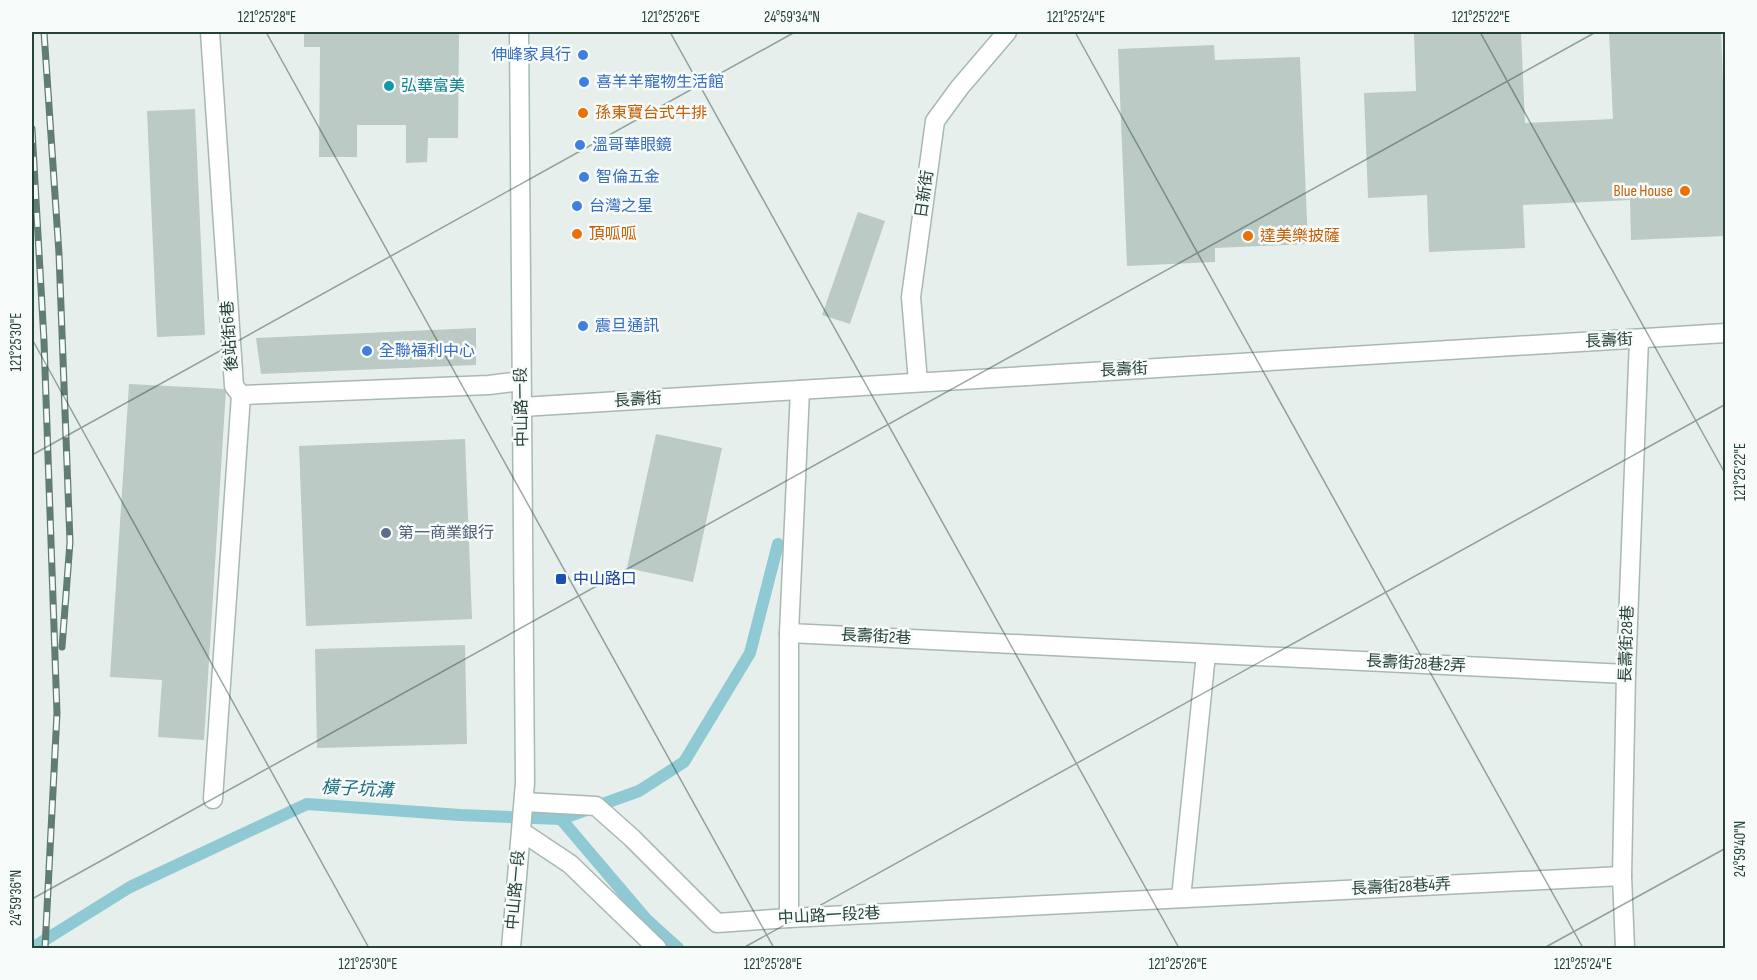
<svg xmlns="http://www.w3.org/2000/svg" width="1757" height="980" font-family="'Sofia Sans Condensed','Noto Sans TC',sans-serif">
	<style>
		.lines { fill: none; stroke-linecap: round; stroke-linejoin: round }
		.stream { stroke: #8ec9d4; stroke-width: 12 }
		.building { fill: #bbcac4 }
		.lane-casing { stroke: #a8b8b2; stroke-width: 21 }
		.street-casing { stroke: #a8b8b2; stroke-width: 21 }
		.secondary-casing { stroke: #a4bbb3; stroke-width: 21 }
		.lane { stroke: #fff; stroke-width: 18 }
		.street { stroke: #fff; stroke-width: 18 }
		.secondary { stroke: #fff; stroke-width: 18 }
		.rail-casing { stroke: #5f7d75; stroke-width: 7 }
		.rail { stroke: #f7fbf9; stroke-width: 4.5; stroke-dasharray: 14; stroke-linecap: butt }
		.ticks { fill: none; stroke: #24423a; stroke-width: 1.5; stroke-opacity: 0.45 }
		.shop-dot { fill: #3f7fe0; stroke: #f7fbf9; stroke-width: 2 }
		.culture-dot { fill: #0f9aa8; stroke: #f7fbf9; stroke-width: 2 }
		.food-dot { fill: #e8710a; stroke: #f7fbf9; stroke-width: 2 }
		.service-dot { fill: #5c6f8a; stroke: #f7fbf9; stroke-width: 2 }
		.transit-dot { fill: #1a4fb4; stroke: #f7fbf9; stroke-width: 2 }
		.labels { text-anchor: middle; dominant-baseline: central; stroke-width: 5; stroke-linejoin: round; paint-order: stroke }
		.shop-label { font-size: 16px; fill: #366cbe; stroke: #f7fbf9; text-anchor: start }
		.culture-label { font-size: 16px; fill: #0d838f; stroke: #f7fbf9; text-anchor: start }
		.food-label { font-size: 16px; fill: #c56008; stroke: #f7fbf9; text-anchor: start }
		.street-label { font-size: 16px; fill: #24423a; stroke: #f7fbf9 }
		.service-label { font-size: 16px; fill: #4e5e75; stroke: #f7fbf9; text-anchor: start }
		.transit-label { font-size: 16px; fill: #164399; stroke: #f7fbf9; text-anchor: start }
		.water-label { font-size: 18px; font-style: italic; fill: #1c6f80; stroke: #f7fbf9 }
		.neatline { fill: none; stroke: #24423a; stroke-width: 2 }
		.ticks-label { font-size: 15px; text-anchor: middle; fill: #24423a }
	</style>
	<rect width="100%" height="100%" fill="#e6efeb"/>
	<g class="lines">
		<!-- stream -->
		<g class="stream">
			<path d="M 561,819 L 646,919 L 678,948"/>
			<path d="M 32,948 L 130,887 L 307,804 L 460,815 L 561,819 L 639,791 L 684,762 L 750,653 L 778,544"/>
		</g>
	</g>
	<!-- building -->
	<g class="building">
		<path d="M 304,32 L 459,32 L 458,138 L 428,138 L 427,162 L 406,163 L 406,125 L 357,125 L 357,157 L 319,157 L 320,47 L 304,47 Z"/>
		<path d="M 1458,32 L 1521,32 L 1525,123 L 1613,119 L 1609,32 L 1721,32 L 1723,82 L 1726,82 L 1726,236 L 1631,240 L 1630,200 L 1523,205 L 1525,248 L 1429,252 L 1427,195 L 1368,198 L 1364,93 L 1416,91 L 1414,33 Z"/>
		<path d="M 1214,45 L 1215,60 L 1300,57 L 1308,244 L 1215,248 L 1215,262 L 1127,266 L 1118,49 Z"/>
		<path d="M 195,109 L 205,335 L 157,337 L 147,111 Z"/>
		<path d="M 858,212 L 885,221 L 850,324 L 822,315 Z"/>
		<path d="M 476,328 L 476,365 L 261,374 L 256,338 Z"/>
		<path d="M 129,384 L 226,389 L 204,740 L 158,737 L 162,680 L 110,677 Z"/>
		<path d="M 656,434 L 722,448 L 693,582 L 627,568 Z"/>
		<path d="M 465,439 L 472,619 L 306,626 L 299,446 Z"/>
		<path d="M 465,645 L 467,744 L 317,748 L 315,649 Z"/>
	</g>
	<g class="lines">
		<!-- lane casing -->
		<g class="lane-casing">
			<g id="lane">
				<path d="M 210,32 L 234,386 L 241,395 L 489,385 L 521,381"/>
				<path d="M 800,390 L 789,633 L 1626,674"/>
				<path d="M 213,799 L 241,395"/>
				<path d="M 524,802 L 596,806 L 632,838 L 717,923 L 789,918 L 1622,876"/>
				<path d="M 522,832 L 570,864 L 657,948"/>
				<path d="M 1181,898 L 1206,654"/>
				<path d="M 789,918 L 789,633"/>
				<path d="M 1625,948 L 1622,876 L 1626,674 L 1639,339"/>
			</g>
		</g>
		<!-- street casing -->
		<g class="street-casing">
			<g id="street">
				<path d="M 918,382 L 911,297 L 935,121 L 960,87 L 1007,32"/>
				<path d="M 522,407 L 1726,333"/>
			</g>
		</g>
		<!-- secondary casing -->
		<g class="secondary-casing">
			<path id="secondary" d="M 511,948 L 525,783 L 519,32"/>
		</g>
		<!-- lane -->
		<use href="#lane" class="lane"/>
		<!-- street -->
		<use href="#street" class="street"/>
		<!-- secondary -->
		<use href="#secondary" class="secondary"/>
		<!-- rail casing -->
		<g class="rail-casing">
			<g id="rail">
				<path d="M 44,32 L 59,254 L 70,542 L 62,647"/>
				<path d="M 32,129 L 44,341 L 57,713 L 45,948"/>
			</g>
		</g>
		<!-- rail -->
		<use href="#rail" class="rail"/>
	</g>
	<!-- ticks -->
	<path class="ticks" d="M 266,32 L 774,948M 670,32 L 1179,948M 1075,32 L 1583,948M 1480,32 L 1726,475M 32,339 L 369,948M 32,455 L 795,32M 32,899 L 1596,32M 743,948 L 1726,404M 1544,948 L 1726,848"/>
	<!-- markers -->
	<g class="shop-dot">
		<circle cx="583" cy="55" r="6"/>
		<circle cx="584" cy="82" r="6"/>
		<circle cx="580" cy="145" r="6"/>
		<circle cx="584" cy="177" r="6"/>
		<circle cx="577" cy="206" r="6"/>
		<circle cx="583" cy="326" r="6"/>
		<circle cx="367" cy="351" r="6"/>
	</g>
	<circle class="culture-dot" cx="389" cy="86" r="6"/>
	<g class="food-dot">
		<circle cx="583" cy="113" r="6"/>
		<circle cx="1685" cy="191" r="6"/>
		<circle cx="577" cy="234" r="6"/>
		<circle cx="1248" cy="236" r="6"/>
	</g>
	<circle class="service-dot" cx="386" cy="533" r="6"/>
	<rect class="transit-dot" x="555" y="573" width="12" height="12" rx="3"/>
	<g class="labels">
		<!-- shop labels -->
		<g class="shop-label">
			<text x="571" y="55" text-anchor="end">伸峰家具行</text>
			<text x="596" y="82">喜羊羊寵物生活館</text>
			<text x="592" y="145">溫哥華眼鏡</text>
			<text x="596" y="177">智倫五金</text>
			<text x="589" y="206">台灣之星</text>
			<text x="595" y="326">震旦通訊</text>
			<text x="379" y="351">全聯福利中心</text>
		</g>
		<!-- culture labels -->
		<g class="culture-label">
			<text x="401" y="86">弘華富美</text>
		</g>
		<!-- food labels -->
		<g class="food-label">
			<text x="595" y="113">孫東寶台式牛排</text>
			<text x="1673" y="191" text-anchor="end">Blue House</text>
			<text x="589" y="234">頂呱呱</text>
			<text x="1260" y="236">達美樂披薩</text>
		</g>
		<!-- street labels -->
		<g class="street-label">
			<text transform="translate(925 194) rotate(-82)">日新街</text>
			<text transform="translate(230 336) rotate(-94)">後站街6巷</text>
			<text transform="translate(1609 341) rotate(-3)">長壽街</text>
			<text transform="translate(1124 370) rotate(-3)">長壽街</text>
			<text transform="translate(638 400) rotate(-4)">長壽街</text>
			<text transform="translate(522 407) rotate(-91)">中山路一段</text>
			<text transform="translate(876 637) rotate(3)">長壽街2巷</text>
			<text transform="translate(1627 644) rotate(-88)">長壽街28巷</text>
			<text transform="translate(1416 664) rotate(3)">長壽街28巷2弄</text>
			<text transform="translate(1401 887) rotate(-3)">長壽街28巷4弄</text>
			<text transform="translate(516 890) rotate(-85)">中山路一段</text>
			<text transform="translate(829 916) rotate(-3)">中山路一段2巷</text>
		</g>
		<!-- service labels -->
		<g class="service-label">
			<text x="398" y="533">第一商業銀行</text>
		</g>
		<!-- transit labels -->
		<g class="transit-label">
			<text x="573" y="579">中山路口</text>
		</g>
		<!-- water labels -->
		<g class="water-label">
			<text transform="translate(357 789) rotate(3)">橫子坑溝</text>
		</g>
	</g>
	<!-- border -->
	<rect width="1757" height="980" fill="none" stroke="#f7fbf9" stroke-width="66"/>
	<rect x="33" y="33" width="1691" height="914" class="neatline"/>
	<g class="ticks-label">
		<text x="267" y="22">121°25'28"E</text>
		<text x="671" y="22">121°25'26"E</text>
		<text x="792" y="22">24°59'34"N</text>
		<text x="1076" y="22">121°25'24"E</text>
		<text x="1481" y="22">121°25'22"E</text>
		<text transform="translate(16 342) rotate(-90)" y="5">121°25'30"E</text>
		<text transform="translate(1740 472) rotate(-90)" y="5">121°25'22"E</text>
		<text transform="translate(1740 849) rotate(-90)" y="5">24°59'40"N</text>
		<text transform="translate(16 898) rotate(-90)" y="5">24°59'36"N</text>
		<text x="368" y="969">121°25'30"E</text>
		<text x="773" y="969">121°25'28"E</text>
		<text x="1178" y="969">121°25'26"E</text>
		<text x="1583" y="969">121°25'24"E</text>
	</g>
</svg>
